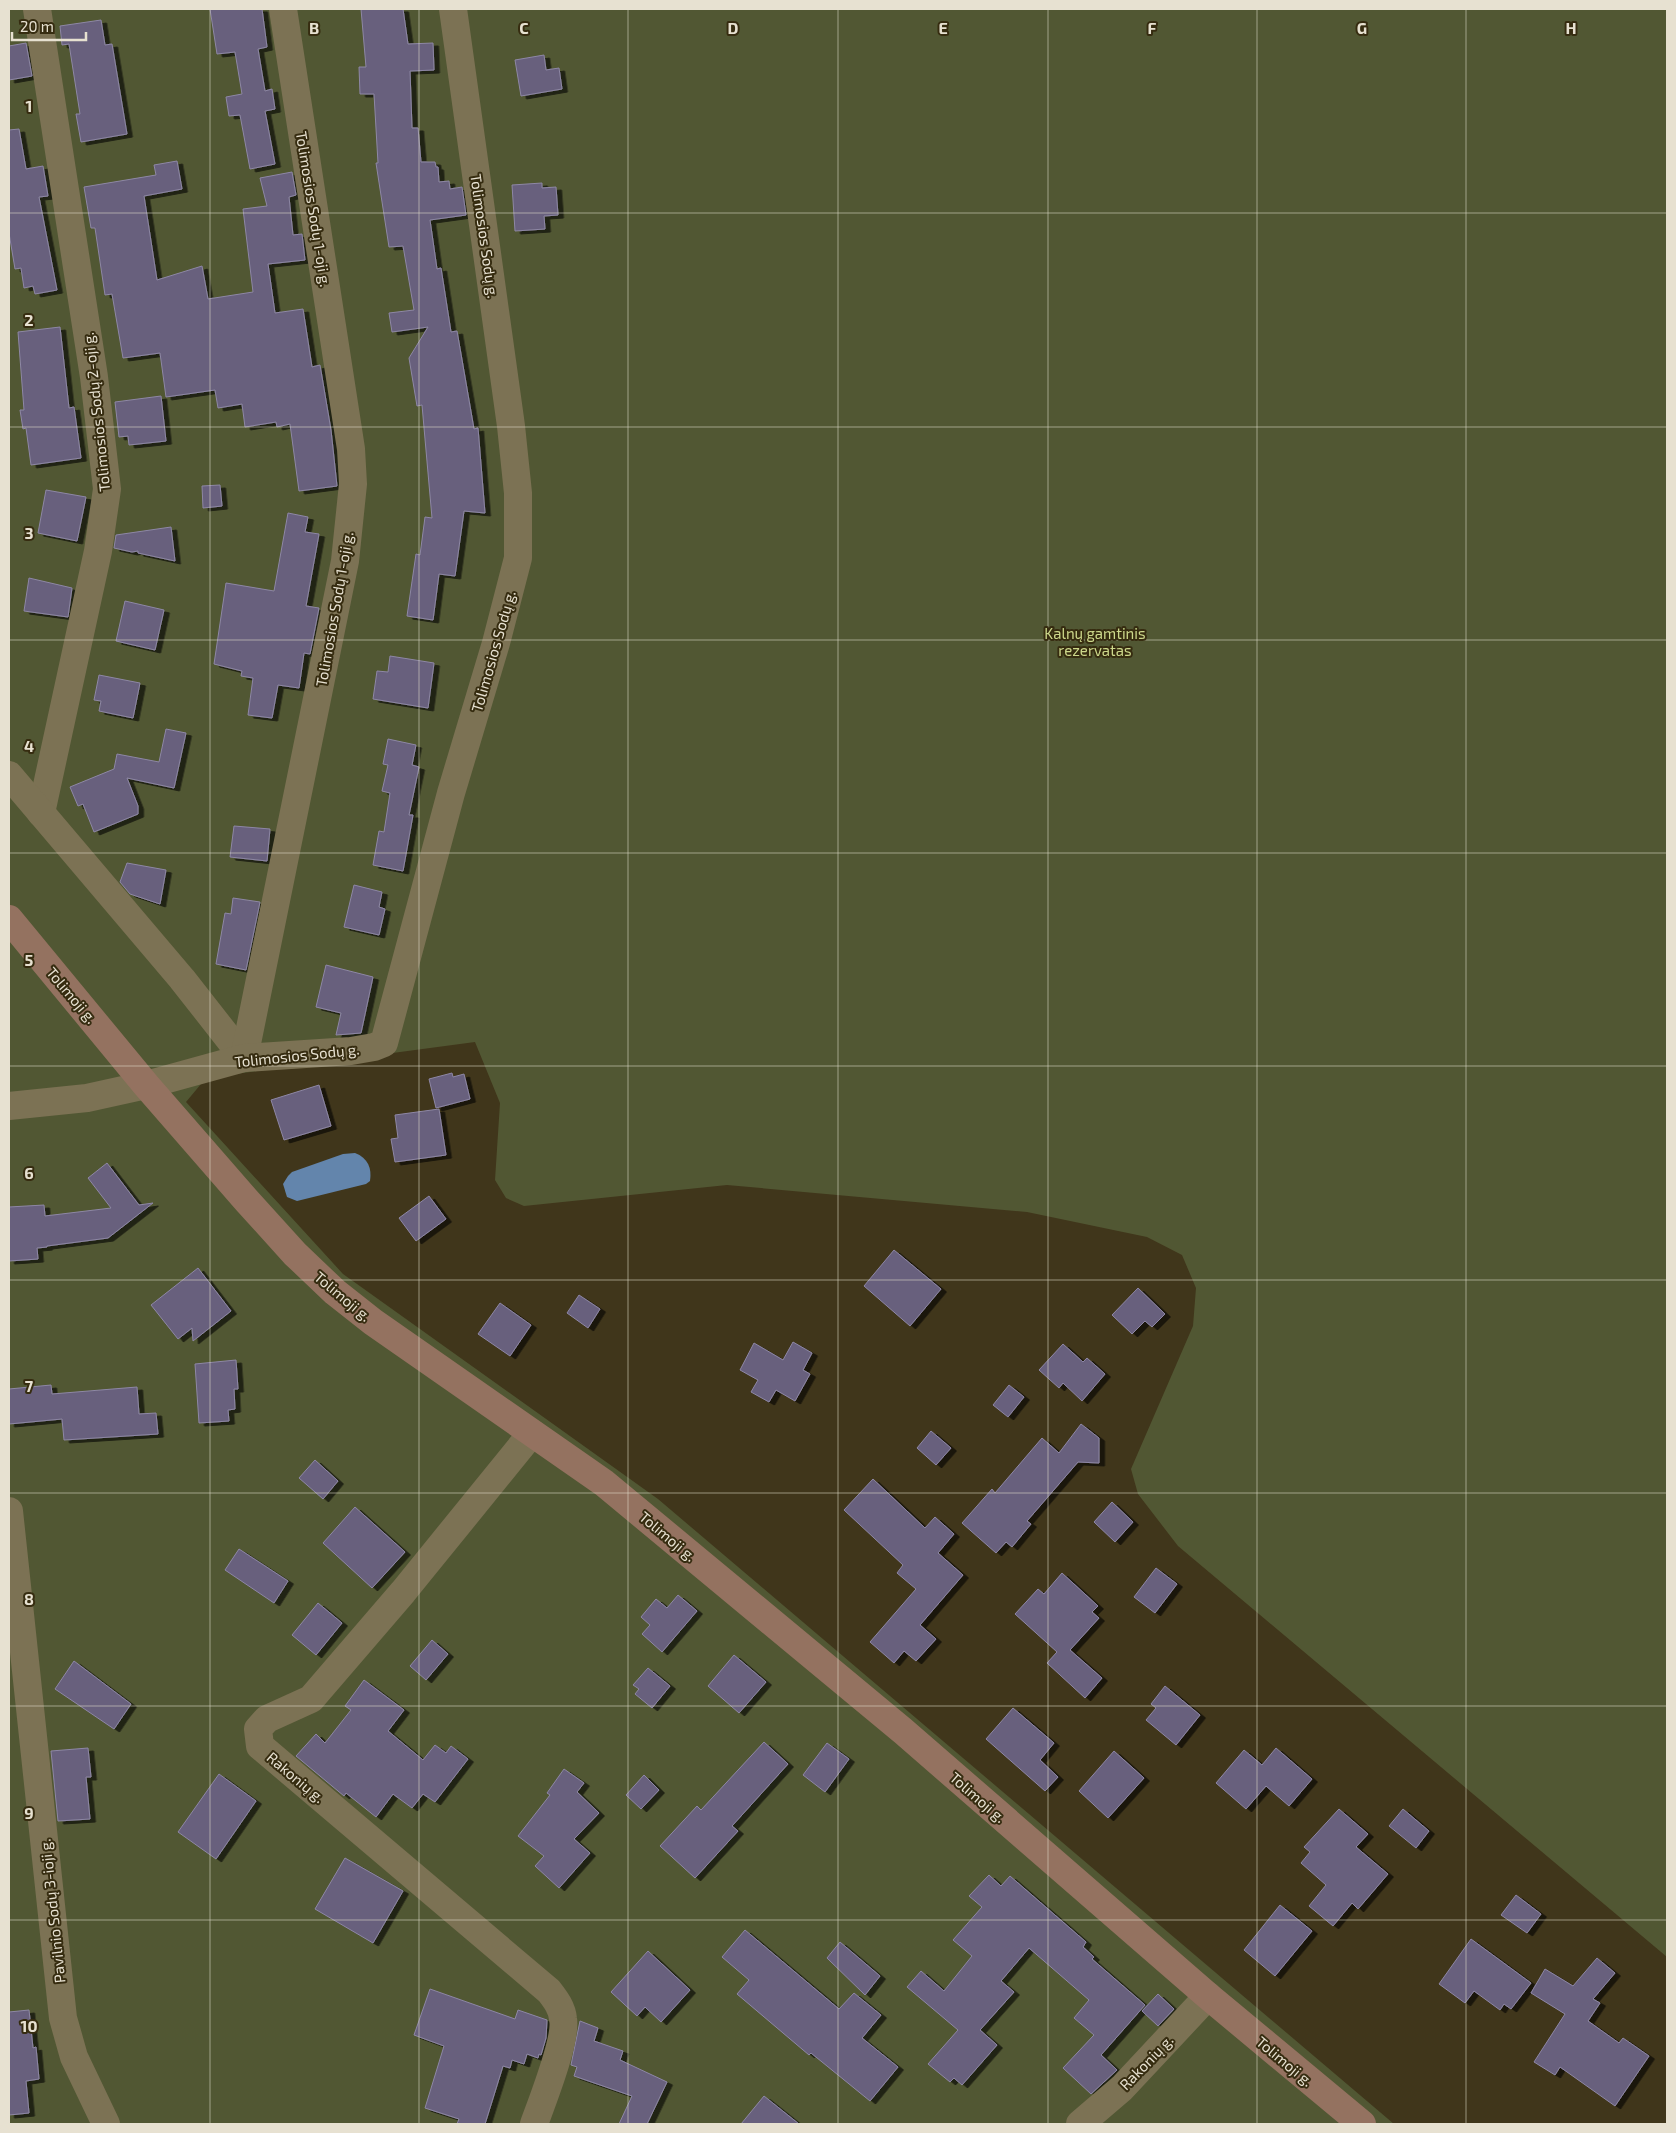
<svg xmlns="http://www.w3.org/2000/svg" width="1676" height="2133" font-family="'Exo 2',sans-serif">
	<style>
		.green { fill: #515733 }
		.water { fill: #6385ac }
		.building { fill: #67607d; stroke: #8e87a5; filter: url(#shadow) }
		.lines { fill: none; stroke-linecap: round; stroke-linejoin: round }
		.street { stroke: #7c7254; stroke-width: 28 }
		.secondary { stroke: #947260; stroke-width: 28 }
		.grid { fill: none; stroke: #e7e1d1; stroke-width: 1; stroke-opacity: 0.55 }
		.labels { text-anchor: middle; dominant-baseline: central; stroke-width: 4; stroke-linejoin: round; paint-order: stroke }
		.street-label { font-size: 15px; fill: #e7e1d1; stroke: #362c10 }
		.park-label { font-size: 15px; fill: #cdd88b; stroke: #362c10 }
		.grid-label { font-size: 16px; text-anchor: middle; font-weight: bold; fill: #e7e1d1; stroke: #362c10; stroke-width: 4; stroke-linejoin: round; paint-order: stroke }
	</style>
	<defs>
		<filter id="shadow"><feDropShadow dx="5.5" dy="3" stdDeviation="0" flood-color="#0009"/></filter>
	</defs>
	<rect width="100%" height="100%" fill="#40361b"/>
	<!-- green -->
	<path class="green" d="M 9,9 L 1667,9 L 1667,1957 L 1178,1546 L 1138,1494 L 1131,1469 L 1193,1326 L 1196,1288 L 1182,1255 L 1147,1237 L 1027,1212 L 727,1185 L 524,1206 L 506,1198 L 495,1180 L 500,1103 L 475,1042 L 206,1078 L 186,1102 L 343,1274 L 658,1499 L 1394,2124 L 9,2124 Z"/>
	<!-- water -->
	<path class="water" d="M 355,1153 C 368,1158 372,1168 370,1181 L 366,1184 L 297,1201 L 287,1197 L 283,1184 L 288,1176 L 292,1172 L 343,1154 Z"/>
	<!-- building -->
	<g class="building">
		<path d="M 210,9 L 262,9 L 267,47 L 258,49 L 265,91 L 272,89 L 275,109 L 265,111 L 275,164 L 250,169 L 240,115 L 229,116 L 226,97 L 242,94 L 235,52 L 217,54 Z"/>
		<path d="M 361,9 L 403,9 L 408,44 L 433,43 L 434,70 L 410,71 L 412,128 L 418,128 L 421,162 L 435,162 L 436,167 L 438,167 L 439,182 L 449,181 L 450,189 L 462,187 L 466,215 L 430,220 L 437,269 L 441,268 L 451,332 L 457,331 L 474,429 L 478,428 L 485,513 L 464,511 L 455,576 L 439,574 L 433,620 L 407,616 L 416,554 L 420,555 L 425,517 L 432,518 L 422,405 L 417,406 L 409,358 L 428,327 L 392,332 L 389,313 L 414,310 L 403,246 L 389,247 L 376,163 L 378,163 L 374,94 L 360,94 L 359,67 L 366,67 Z"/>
		<path d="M 101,20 L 105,45 L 112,44 L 127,134 L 81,142 L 76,114 L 80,114 L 69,44 L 62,45 L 60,26 Z"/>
		<path d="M 26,43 L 32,76 L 9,80 L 9,46 Z"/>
		<path d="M 544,55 L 546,70 L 559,68 L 562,89 L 521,96 L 515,60 Z"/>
		<path d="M 19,129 L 26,169 L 43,166 L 48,196 L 39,197 L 57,290 L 35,294 L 33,286 L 24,288 L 21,268 L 15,269 L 9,233 L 9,130 Z"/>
		<path d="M 177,161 L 182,189 L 144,196 L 157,280 L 202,266 L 208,299 L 253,292 L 243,209 L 267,206 L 260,178 L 292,172 L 296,195 L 289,197 L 293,235 L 302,234 L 305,260 L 268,264 L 275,313 L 303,309 L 312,367 L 320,365 L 331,430 L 337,486 L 299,491 L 290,424 L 277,427 L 276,422 L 245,427 L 242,404 L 218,408 L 215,390 L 166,397 L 160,353 L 123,358 L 112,294 L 105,295 L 95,228 L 91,228 L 84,187 L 156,175 L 154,165 Z"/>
		<path d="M 542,183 L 542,188 L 556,187 L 558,215 L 544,216 L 545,229 L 515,231 L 512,185 Z"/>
		<path d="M 60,327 L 69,408 L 74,407 L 81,458 L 31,465 L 26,428 L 23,429 L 20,410 L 24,410 L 18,332 Z"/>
		<path d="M 161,396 L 166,441 L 129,445 L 128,436 L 119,437 L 115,402 Z"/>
		<path d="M 220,485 L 222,506 L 203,508 L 202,486 Z"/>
		<path d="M 46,490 L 86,497 L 77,541 L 38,533 Z"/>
		<path d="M 288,513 L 308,517 L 305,532 L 319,534 L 306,606 L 319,608 L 310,654 L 304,653 L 299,688 L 278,685 L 272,718 L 248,715 L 253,678 L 241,676 L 242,671 L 214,664 L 226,583 L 274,591 Z"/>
		<path d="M 171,527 L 175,561 L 138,553 L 138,551 L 132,552 L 114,548 L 116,535 Z"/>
		<path d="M 29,578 L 72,588 L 68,617 L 24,611 Z"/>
		<path d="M 125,601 L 164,610 L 155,650 L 116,641 Z"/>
		<path d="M 390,656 L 434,663 L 428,708 L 373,699 L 377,671 L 388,672 Z"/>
		<path d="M 99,675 L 140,683 L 133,718 L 99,711 L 101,701 L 94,700 Z"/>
		<path d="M 166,729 L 186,733 L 174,788 L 127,778 L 138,806 L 138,814 L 94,832 L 83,804 L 78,806 L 70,787 L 114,769 L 117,754 L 159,762 Z"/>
		<path d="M 388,739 L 416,745 L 412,765 L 419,767 L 409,815 L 413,815 L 403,871 L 373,865 L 379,831 L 384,832 L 390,793 L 382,791 L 388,765 L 383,764 Z"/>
		<path d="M 234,826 L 270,829 L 267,861 L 230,857 Z"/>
		<path d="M 127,863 L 166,870 L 160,904 L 130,894 L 120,882 Z"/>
		<path d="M 354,885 L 382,892 L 379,907 L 385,909 L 379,935 L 344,927 Z"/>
		<path d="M 233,898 L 260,902 L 246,970 L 216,964 L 225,913 L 231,914 Z"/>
		<path d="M 326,965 L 373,977 L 361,1033 L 336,1035 L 341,1013 L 316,1007 Z"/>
		<path d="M 452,1073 L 453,1077 L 464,1074 L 470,1099 L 436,1108 L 429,1079 Z"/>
		<path d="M 319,1085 L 331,1126 L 284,1140 L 271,1100 Z"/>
		<path d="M 439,1109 L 446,1155 L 395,1162 L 391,1139 L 398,1138 L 395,1115 Z"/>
		<path d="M 107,1163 L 139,1205 L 153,1203 L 108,1238 L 47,1246 L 47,1247 L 37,1248 L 38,1259 L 9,1261 L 9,1207 L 44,1205 L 45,1216 L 111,1208 L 88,1178 Z"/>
		<path d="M 429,1196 L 446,1219 L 416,1241 L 399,1218 Z"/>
		<path d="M 894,1250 L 941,1289 L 910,1326 L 864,1286 Z"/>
		<path d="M 198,1268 L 231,1311 L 193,1341 L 192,1328 L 178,1339 L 151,1305 Z"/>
		<path d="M 1138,1288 L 1165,1314 L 1152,1327 L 1145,1321 L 1132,1334 L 1112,1315 Z"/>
		<path d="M 579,1295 L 600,1309 L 588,1328 L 567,1313 Z"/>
		<path d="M 500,1303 L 531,1325 L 510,1356 L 478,1334 Z"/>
		<path d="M 793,1342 L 812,1353 L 803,1370 L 810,1374 L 795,1401 L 776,1390 L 769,1402 L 751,1392 L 758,1380 L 740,1370 L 754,1343 L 783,1360 Z"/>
		<path d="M 1063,1344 L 1083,1362 L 1087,1358 L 1105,1374 L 1082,1401 L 1063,1383 L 1059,1388 L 1039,1370 Z"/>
		<path d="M 236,1360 L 238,1389 L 234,1389 L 235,1409 L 228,1410 L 229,1421 L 199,1423 L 195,1364 Z"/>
		<path d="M 51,1385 L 52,1394 L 137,1387 L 139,1414 L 156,1413 L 158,1434 L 64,1440 L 62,1419 L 9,1424 L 9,1389 Z"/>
		<path d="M 1009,1385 L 1024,1397 L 1008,1417 L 993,1405 Z"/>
		<path d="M 1081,1424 L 1099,1438 L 1099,1463 L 1078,1462 L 1027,1521 L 1031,1524 L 1012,1547 L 1006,1542 L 996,1553 L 962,1523 L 992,1489 L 995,1493 L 1042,1438 L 1059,1453 Z"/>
		<path d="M 931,1431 L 951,1448 L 936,1465 L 917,1448 Z"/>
		<path d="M 315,1460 L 338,1481 L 323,1499 L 299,1478 Z"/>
		<path d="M 873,1479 L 925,1528 L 935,1517 L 954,1534 L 938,1553 L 963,1575 L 920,1625 L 936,1639 L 916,1661 L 904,1651 L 894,1663 L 870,1642 L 916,1589 L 897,1573 L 903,1565 L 844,1510 Z"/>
		<path d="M 1112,1502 L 1133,1522 L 1115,1542 L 1094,1522 Z"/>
		<path d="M 355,1507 L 405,1552 L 372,1588 L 323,1543 Z"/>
		<path d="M 239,1549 L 288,1581 L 274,1603 L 225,1570 Z"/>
		<path d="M 1156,1568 L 1177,1584 L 1155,1613 L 1134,1597 Z"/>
		<path d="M 1062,1573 L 1098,1606 L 1092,1612 L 1099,1618 L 1070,1650 L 1102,1678 L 1085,1698 L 1047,1663 L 1057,1652 L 1015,1614 L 1038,1589 L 1044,1594 Z"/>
		<path d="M 678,1595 L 697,1611 L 662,1652 L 642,1634 L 650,1625 L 641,1617 L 656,1599 L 667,1608 Z"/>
		<path d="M 318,1603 L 342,1623 L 316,1655 L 292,1635 Z"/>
		<path d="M 432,1640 L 448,1654 L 426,1680 L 410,1666 Z"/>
		<path d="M 734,1655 L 766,1682 L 739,1713 L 708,1686 Z"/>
		<path d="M 74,1661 L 131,1704 L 114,1729 L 55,1689 Z"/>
		<path d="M 648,1668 L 670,1686 L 652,1708 L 635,1694 L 639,1689 L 633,1685 Z"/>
		<path d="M 364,1680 L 404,1710 L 388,1731 L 423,1760 L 435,1745 L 446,1753 L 451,1746 L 468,1759 L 435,1802 L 423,1794 L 412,1808 L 393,1794 L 376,1817 L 346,1793 L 344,1796 L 296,1756 L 316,1734 L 325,1743 L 351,1710 L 345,1706 Z"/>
		<path d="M 1165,1686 L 1200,1715 L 1176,1745 L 1146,1720 L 1156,1708 L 1151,1704 Z"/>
		<path d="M 1013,1708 L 1054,1743 L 1040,1760 L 1058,1777 L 1045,1791 L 986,1739 Z"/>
		<path d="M 764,1742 L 788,1764 L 732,1826 L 738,1831 L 695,1878 L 660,1846 L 697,1806 L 701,1810 Z"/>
		<path d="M 827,1743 L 849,1759 L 825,1792 L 803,1775 Z"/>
		<path d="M 88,1748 L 91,1777 L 86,1777 L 90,1819 L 58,1821 L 51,1751 Z"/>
		<path d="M 1276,1748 L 1312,1779 L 1289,1806 L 1266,1786 L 1246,1809 L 1216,1783 L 1244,1750 L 1262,1765 Z"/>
		<path d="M 1114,1751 L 1144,1778 L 1108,1818 L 1079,1791 Z"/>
		<path d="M 564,1769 L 584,1783 L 577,1792 L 599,1813 L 574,1839 L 590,1853 L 559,1888 L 535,1866 L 544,1856 L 518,1836 L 550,1795 L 547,1793 Z"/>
		<path d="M 219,1774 L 256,1801 L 216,1859 L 178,1832 Z"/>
		<path d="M 644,1775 L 659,1790 L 641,1809 L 626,1795 Z"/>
		<path d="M 1339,1809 L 1368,1834 L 1356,1847 L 1388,1874 L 1358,1909 L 1352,1903 L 1333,1926 L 1309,1906 L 1326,1885 L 1301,1863 L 1310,1852 L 1304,1847 Z"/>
		<path d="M 1403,1809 L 1429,1831 L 1416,1848 L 1389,1826 Z"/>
		<path d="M 345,1858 L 403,1891 L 373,1943 L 315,1909 Z"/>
		<path d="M 989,1875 L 1001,1886 L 1010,1876 L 1086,1942 L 1083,1947 L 1094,1957 L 1092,1959 L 1145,2005 L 1101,2055 L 1117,2070 L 1091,2094 L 1063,2068 L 1094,2035 L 1074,2018 L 1089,2000 L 1029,1948 L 1001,1981 L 1014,1992 L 980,2030 L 997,2045 L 962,2085 L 954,2078 L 950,2082 L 928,2064 L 958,2030 L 907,1987 L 921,1971 L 944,1991 L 972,1956 L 953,1940 L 982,1907 L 969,1896 Z"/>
		<path d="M 1516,1895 L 1541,1914 L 1527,1933 L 1501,1915 Z"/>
		<path d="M 1280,1905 L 1312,1931 L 1275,1976 L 1244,1950 Z"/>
		<path d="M 745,1930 L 839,2009 L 854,1993 L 881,2015 L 862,2038 L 898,2067 L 870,2101 L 811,2053 L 809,2055 L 737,1994 L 749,1980 L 722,1957 Z"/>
		<path d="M 1471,1939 L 1531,1983 L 1511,2009 L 1504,2004 L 1500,2010 L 1474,1991 L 1465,2003 L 1439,1984 Z"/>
		<path d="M 840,1942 L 880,1976 L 865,1995 L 827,1958 Z"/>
		<path d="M 648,1951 L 690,1990 L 661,2022 L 645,2007 L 637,2016 L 611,1992 Z"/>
		<path d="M 1597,1958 L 1615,1973 L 1593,1999 L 1600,2003 L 1588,2021 L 1619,2043 L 1623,2038 L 1649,2056 L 1615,2106 L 1560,2067 L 1555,2075 L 1534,2062 L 1565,2014 L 1531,1993 L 1545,1969 L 1573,1986 Z"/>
		<path d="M 430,1989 L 515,2019 L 518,2010 L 547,2020 L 546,2038 L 541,2055 L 539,2054 L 538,2058 L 527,2054 L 524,2064 L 512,2060 L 510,2068 L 503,2066 L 485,2124 L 457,2124 L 459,2119 L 425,2108 L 444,2046 L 414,2035 Z"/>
		<path d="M 1158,1994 L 1174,2009 L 1158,2026 L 1142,2011 Z"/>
		<path d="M 29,2010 L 33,2048 L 36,2047 L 39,2079 L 26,2081 L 29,2113 L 9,2115 L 9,2012 Z"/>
		<path d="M 580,2021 L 598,2028 L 594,2041 L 623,2051 L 620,2060 L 667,2082 L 647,2124 L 619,2124 L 632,2096 L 574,2076 L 577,2067 L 571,2065 Z"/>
		<path d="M 764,2096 L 799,2124 L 741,2124 Z"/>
	</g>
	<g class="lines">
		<!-- street -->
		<g class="street">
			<path d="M 37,9 L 94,377 L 107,489 L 98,551 L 41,813"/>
			<path d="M 9,775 L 182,979 L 244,1058"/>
			<path d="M 244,1058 L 345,561 L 353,484 L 351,449 L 283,9"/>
			<path d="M 9,1106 L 87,1098 L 146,1085 L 244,1058 L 351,1051 L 374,1047 L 384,1043 L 451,793 L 496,643 L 518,558 L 518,493 L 511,426 L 453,9"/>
			<path d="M 532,1433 L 403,1592 L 311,1699 L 267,1719 L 258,1729 L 260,1746 L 549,1991 C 556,2000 562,2008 563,2019 C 567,2039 542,2102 534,2124"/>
			<path d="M 9,1511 L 63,2018 L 74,2057 L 106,2124"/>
			<path d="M 1080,2124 L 1122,2088 L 1208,1996"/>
		</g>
		<!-- secondary -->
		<path class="secondary" d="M 9,919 L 146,1085 L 247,1201 L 295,1254 L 335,1292 L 373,1322 L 604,1483 L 903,1731 L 1208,1996 L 1362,2124"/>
	</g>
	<!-- grid -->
	<path class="grid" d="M 210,9 L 210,2124M 419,9 L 419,2124M 628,9 L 628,2124M 838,9 L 838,2124M 1048,9 L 1048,2124M 1257,9 L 1257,2124M 1466,9 L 1466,2124M 9,213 L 1667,213M 9,427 L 1667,427M 9,640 L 1667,640M 9,853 L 1667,853M 9,1066 L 1667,1066M 9,1280 L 1667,1280M 9,1493 L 1667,1493M 9,1706 L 1667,1706M 9,1920 L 1667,1920"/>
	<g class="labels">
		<!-- street labels -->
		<g class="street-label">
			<text transform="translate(314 209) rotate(81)">Tolimosios Sodų 1-oji g.</text>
			<text transform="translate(485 236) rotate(82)">Tolimosios Sodų g.</text>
			<text transform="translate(96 412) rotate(-96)">Tolimosios Sodų 2-oji g.</text>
			<text transform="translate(334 609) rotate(-80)">Tolimosios Sodų 1-oji g.</text>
			<text transform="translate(493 651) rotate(-74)">Tolimosios Sodų g.</text>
			<text transform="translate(72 995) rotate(50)">Tolimoji g.</text>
			<text transform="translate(297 1055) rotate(-6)">Tolimosios Sodų g.</text>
			<text transform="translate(343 1296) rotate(40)">Tolimoji g.</text>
			<text transform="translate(668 1536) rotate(40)">Tolimoji g.</text>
			<text transform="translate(296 1777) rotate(40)">Rakonių g.</text>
			<text transform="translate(978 1797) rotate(41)">Tolimoji g.</text>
			<text transform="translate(52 1911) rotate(-96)">Pavilnio Sodų 3-ioji g.</text>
			<text transform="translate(1285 2061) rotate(40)">Tolimoji g.</text>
			<text transform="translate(1146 2062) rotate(-46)">Rakonių g.</text>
		</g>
		<!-- park labels -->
		<g class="park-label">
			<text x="1095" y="633">Kalnų gamtinis<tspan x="1095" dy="17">rezervatas</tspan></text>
		</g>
	</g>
	<g class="grid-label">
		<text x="314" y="34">B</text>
		<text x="524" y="34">C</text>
		<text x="733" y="34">D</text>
		<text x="943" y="34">E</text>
		<text x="1152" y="34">F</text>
		<text x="1362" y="34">G</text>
		<text x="1571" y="34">H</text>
		<text x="29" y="112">1</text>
		<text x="29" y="326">2</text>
		<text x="29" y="539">3</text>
		<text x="29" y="752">4</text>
		<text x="29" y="966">5</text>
		<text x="29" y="1179">6</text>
		<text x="29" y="1392">7</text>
		<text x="29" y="1605">8</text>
		<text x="29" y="1819">9</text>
		<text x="29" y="2032">10</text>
	</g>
	<!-- border -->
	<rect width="1676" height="2133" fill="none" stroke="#e7e1d1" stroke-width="20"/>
	<!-- scale -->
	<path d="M12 32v8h74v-8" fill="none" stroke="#e7e1d1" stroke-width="2.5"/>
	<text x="20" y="32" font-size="15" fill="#e7e1d1" stroke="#362c10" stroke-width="4" paint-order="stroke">20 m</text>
</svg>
